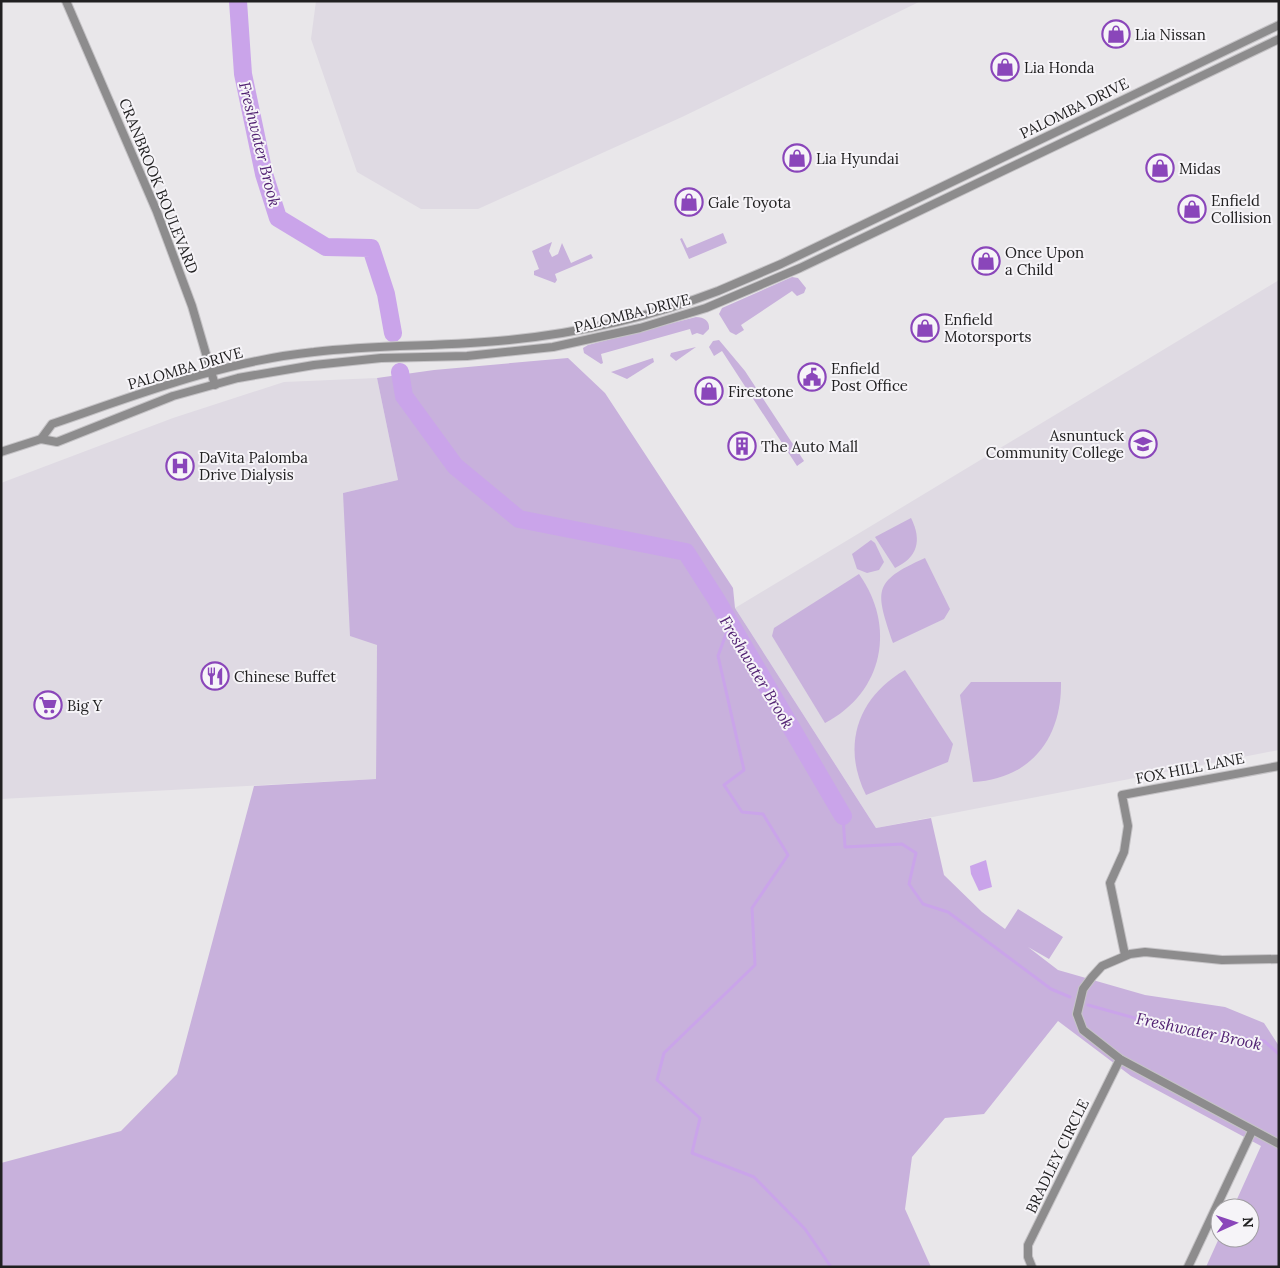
<svg xmlns="http://www.w3.org/2000/svg" width="1280" height="1268" font-family="Lora,serif">
	<style>
		.built { fill: #dfdae3 }
		.green { fill: #c8b1dc }
		.water { fill: #caa4ea }
		.lines { fill: none; stroke-linecap: round; stroke-linejoin: round }
		.stream { stroke: #caa4ea; stroke-width: 3 }
		.river { stroke: #caa4ea; stroke-width: 18 }
		.minor-casing { stroke: #c5c3c6; stroke-width: 10 }
		.minor { stroke: #8d8c8d; stroke-width: 8 }
		.labels { text-anchor: middle; dominant-baseline: central; stroke-width: 4; stroke-linejoin: round; paint-order: stroke }
		.poi-label { font-size: 15px; fill: #212021; stroke: #f6f4f8; text-anchor: start }
		.street-label { font-size: 15px; fill: #212021; stroke: #f6f4f8 }
		.water-label { font-size: 16px; font-style: italic; fill: #522273; stroke: #f6f4f8 }
	</style>
	<rect width="100%" height="100%" fill="#e9e7ea"/>
	<!-- built -->
	<g class="built">
		<path d="M 316,1 L 921,1 L 682,117 L 478,209 L 421,209 L 357,172 L 311,39 Z"/>
		<path d="M 1279,280 L 1279,750 L 876,828 L 735,608 Z"/>
		<path d="M 377,378 L 398,480 L 343,493 L 377,645 L 376,779 L 1,799 L 1,483 L 173,418 L 284,382 Z"/>
	</g>
	<!-- green -->
	<g class="green">
		<path d="M 723,233 L 727,243 L 689,259 L 680,239 L 682,238 L 687,248 Z"/>
		<path d="M 552,242 L 549,251 L 552,257 L 558,254 L 562,243 L 571,263 L 591,254 L 593,258 L 555,274 L 557,280 L 555,283 L 534,275 L 534,271 L 539,269 L 532,251 Z"/>
		<path d="M 792,277 L 798,278 L 806,288 L 804,293 L 797,296 L 792,291 L 741,325 L 744,330 L 736,335 L 730,332 L 719,314 L 722,308 Z"/>
		<path d="M 696,317 C 704,317 710,321 709,329 L 703,335 L 697,333 L 692,335 L 690,329 L 601,354 L 603,363 L 601,364 L 584,353 L 583,348 L 588,345 Z"/>
		<path d="M 719,340 L 745,371 L 804,461 L 797,466 L 722,351 L 714,356 L 709,347 L 713,341 Z"/>
		<path d="M 696,347 L 676,361 L 670,356 L 671,353 Z"/>
		<path d="M 568,358 L 605,393 L 733,588 L 735,608 L 876,828 L 931,818 L 944,875 L 982,912 L 1005,929 L 1018,909 L 1063,937 L 1049,959 L 1028,947 L 1058,970 L 1145,995 L 1225,1007 L 1264,1023 L 1279,1046 L 1279,1267 L 1206,1267 L 1220,1236 L 1220,1238 L 1250,1238 L 1250,1208 L 1233,1208 L 1261,1146 L 1131,1076 L 1058,1021 L 984,1114 L 945,1118 L 912,1157 L 905,1209 L 931,1267 L 1,1267 L 1,1163 L 121,1131 L 177,1074 L 254,786 L 376,779 L 377,645 L 350,636 L 343,493 L 398,480 L 377,378 L 434,370 Z"/>
		<path d="M 653,358 L 654,362 L 627,379 L 611,372 Z"/>
		<path d="M 911,518 C 922,540 918,557 895,568 L 875,537 Z"/>
		<path d="M 871,540 L 875,543 L 884,562 L 879,570 L 867,573 L 857,569 L 852,554 Z"/>
		<path d="M 925,558 L 950,609 L 944,619 L 893,643 C 876,591 871,582 925,558 Z"/>
		<path d="M 859,574 C 896,626 884,692 825,723 L 772,636 L 774,628 Z"/>
		<path d="M 905,670 L 953,744 L 948,762 L 866,795 C 841,745 858,697 905,670 Z"/>
		<path d="M 971,682 L 1061,682 C 1062,738 1031,779 973,782 L 960,695 Z"/>
	</g>
	<!-- water -->
	<path class="water" d="M 986,860 L 992,887 L 979,891 L 971,874 L 970,866 Z"/>
	<g class="lines">
		<!-- stream -->
		<g class="stream">
			<path d="M 730,623 L 718,656 L 744,770 L 724,785 L 742,812 L 763,814 L 788,855 L 752,908 L 755,965 L 664,1053 L 657,1080 L 700,1118 L 692,1153 L 754,1177 L 805,1229 L 831,1267"/>
			<path d="M 843,816 L 845,847 L 902,844 L 916,853 L 909,884 L 923,904 L 948,912 L 1051,989 L 1070,997"/>
			<path d="M 1088,1005 L 1167,1027 L 1264,1041 L 1279,1054"/>
		</g>
		<!-- river -->
		<g class="river">
			<path d="M 238,1 L 243,74 L 264,174 L 278,218 L 326,247 L 371,248 L 386,294 L 393,333"/>
			<path d="M 400,372 L 404,396 L 455,466 L 519,519 L 686,552 L 716,599 L 843,816"/>
		</g>
		<!-- minor casing -->
		<g class="minor-casing">
			<g id="minor">
				<path d="M 66,1 L 157,212 L 192,306 L 215,385"/>
				<path d="M 41,439 L 52,424 C 137,395 224,361 314,352 C 379,344 444,347 509,340 C 579,333 653,316 718,291 C 739,282 760,273 781,264 L 1279,25"/>
				<path d="M 1,452 L 41,439 L 57,442 L 173,396 L 238,378 L 314,365 L 381,358 L 467,356 L 553,347 L 640,328 L 706,308 L 800,268 L 1279,39"/>
				<path d="M 1125,955 L 1110,883 L 1124,852 L 1128,826 L 1122,795 L 1279,766"/>
				<path d="M 1279,959 L 1222,960 L 1145,952 L 1130,954 L 1102,966 L 1092,977 L 1083,989 L 1077,1014 L 1083,1030 L 1120,1059 L 1279,1144"/>
				<path d="M 1032,1267 L 1028,1257 L 1028,1245 L 1120,1059"/>
				<path d="M 1188,1267 L 1252,1131"/>
			</g>
		</g>
		<!-- minor -->
		<use href="#minor" class="minor"/>
	</g>
	<!-- icons -->
	<defs>
		<g id="shop-ring" transform="scale(1.4375)"><circle r="9.5" fill="#f6f4f8" stroke="#8a46ba" stroke-width="1.5"/><path d="M-5-2.5h2.3a2.7 3.5 0 0 1 5.4 0H5L5.5 6h-11ZM-1.5-2.5h3a1.5 2.3 0 0 0-3 0Z" fill="#8a46ba"/></g>
		<g id="civic-ring" transform="scale(1.4375)"><circle r="9.5" fill="#f6f4f8" stroke="#8a46ba" stroke-width="1.5"/><path d="M-.6-6.5H3V-4.5H.6V-3L4-1V1h2V6H-6V1h2V-1L-.6-3ZM-1.2 2.5V6h2.4V2.5Z" fill="#8a46ba"/></g>
		<g id="university-ring" transform="scale(1.4375)"><circle r="9.5" fill="#f6f4f8" stroke="#8a46ba" stroke-width="1.5"/><path d="M0-5L7-2L0 1L-7-2ZM-4 1L0 2.5L4 1V4Q0 6-4 4Z" fill="#8a46ba"/></g>
		<g id="building-ring" transform="scale(1.4375)"><circle r="9.5" fill="#f6f4f8" stroke="#8a46ba" stroke-width="1.5"/><path d="M-4-6H4V6H1V3H-1V6H-4ZM-2.5-4.3h1.7v1.8h-1.7ZM.8-4.3h1.7v1.8H.8ZM-2.5-1h1.7V.8h-1.7ZM.8-1h1.7V.8H.8Z" fill="#8a46ba"/></g>
		<g id="hospital-ring" transform="scale(1.4375)"><circle r="9.5" fill="#f6f4f8" stroke="#8a46ba" stroke-width="1.5"/><path d="M-5-5h3v3.5h4V-5h3V5h-3V1.5h-4V5h-3Z" fill="#8a46ba"/></g>
		<g id="restaurant-ring" transform="scale(1.4375)"><circle r="9.5" fill="#f6f4f8" stroke="#8a46ba" stroke-width="1.5"/><path d="M-5-6h1v4h1v-4h1v4h1v-4h1v5L-1.5 .5V6h-2V.5L-5-1ZM5-6V6H3V1.5H1.5Q1.5-4 5-6Z" fill="#8a46ba"/></g>
		<g id="supermarket-ring" transform="scale(1.4375)"><circle r="9.5" fill="#f6f4f8" stroke="#8a46ba" stroke-width="1.5"/><path d="M-6-5.5h2.5l.6 2H6L4.5 2H-2.5L-4.4-4H-6ZM-1.5 3.2a1.3 1.3 0 1 0 .1 0ZM3 3.2a1.3 1.3 0 1 0 .1 0Z" fill="#8a46ba"/></g>
	</defs>
	<g fill-rule="evenodd">
		<use href="#shop-ring" x="1116" y="34"/>
		<use href="#shop-ring" x="1005" y="67"/>
		<use href="#shop-ring" x="797" y="158"/>
		<use href="#shop-ring" x="1160" y="168"/>
		<use href="#shop-ring" x="689" y="202"/>
		<use href="#shop-ring" x="1192" y="209"/>
		<use href="#shop-ring" x="986" y="261"/>
		<use href="#shop-ring" x="925" y="328"/>
		<use href="#civic-ring" x="812" y="377"/>
		<use href="#shop-ring" x="709" y="391"/>
		<use href="#university-ring" x="1143" y="444"/>
		<use href="#building-ring" x="742" y="446"/>
		<use href="#hospital-ring" x="180" y="466"/>
		<use href="#restaurant-ring" x="215" y="676"/>
		<use href="#supermarket-ring" x="48" y="705"/>
	</g>
	<g class="labels">
		<!-- poi labels -->
		<g class="poi-label">
			<text x="1135" y="34">Lia Nissan</text>
			<text x="1024" y="67">Lia Honda</text>
			<text x="816" y="158">Lia Hyundai</text>
			<text x="1179" y="168">Midas</text>
			<text x="1211" y="200">Enfield<tspan x="1211" dy="17">Collision</tspan></text>
			<text x="708" y="202">Gale Toyota</text>
			<text x="1005" y="252">Once Upon<tspan x="1005" dy="17">a Child</tspan></text>
			<text x="944" y="319">Enfield<tspan x="944" dy="17">Motorsports</tspan></text>
			<text x="831" y="368">Enfield<tspan x="831" dy="17">Post Office</tspan></text>
			<text x="728" y="391">Firestone</text>
			<text x="1124" y="435" text-anchor="end">Asnuntuck<tspan x="1124" dy="17">Community College</tspan></text>
			<text x="761" y="446">The Auto Mall</text>
			<text x="199" y="457">DaVita Palomba<tspan x="199" dy="17">Drive Dialysis</tspan></text>
			<text x="234" y="676">Chinese Buffet</text>
			<text x="67" y="705">Big Y</text>
		</g>
		<!-- street labels -->
		<g class="street-label">
			<text transform="translate(1074 108) rotate(-26)">PALOMBA DRIVE</text>
			<text transform="translate(159 186) rotate(68)">CRANBROOK BOULEVARD</text>
			<text transform="translate(632 313) rotate(-14)">PALOMBA DRIVE</text>
			<text transform="translate(185 368) rotate(-16)">PALOMBA DRIVE</text>
			<text transform="translate(1190 768) rotate(-11)">FOX HILL LANE</text>
			<text transform="translate(1057 1156) rotate(-64)">BRADLEY CIRCLE</text>
		</g>
		<!-- water labels -->
		<g class="water-label">
			<text transform="translate(260 144) rotate(76)">Freshwater Brook</text>
			<text transform="translate(757 672) rotate(59)">Freshwater Brook</text>
			<text transform="translate(1199 1031) rotate(12)">Freshwater Brook</text>
		</g>
	</g>
	<!-- border -->
	<rect width="1280" height="1268" fill="none" stroke="#212021" stroke-width="5"/>
	<!-- north arrow -->
	<g transform="translate(1235 1223) rotate(87)"><circle r="24" fill="#f6f4f8" stroke="#a19fa2"/>
	<path d="M0-4L9 19L0 12L-9 19Z" fill="#8a46ba"/>
	<text y="-8" font-size="14" font-weight="bold" text-anchor="middle" fill="#212021">N</text>
	</g>
</svg>
